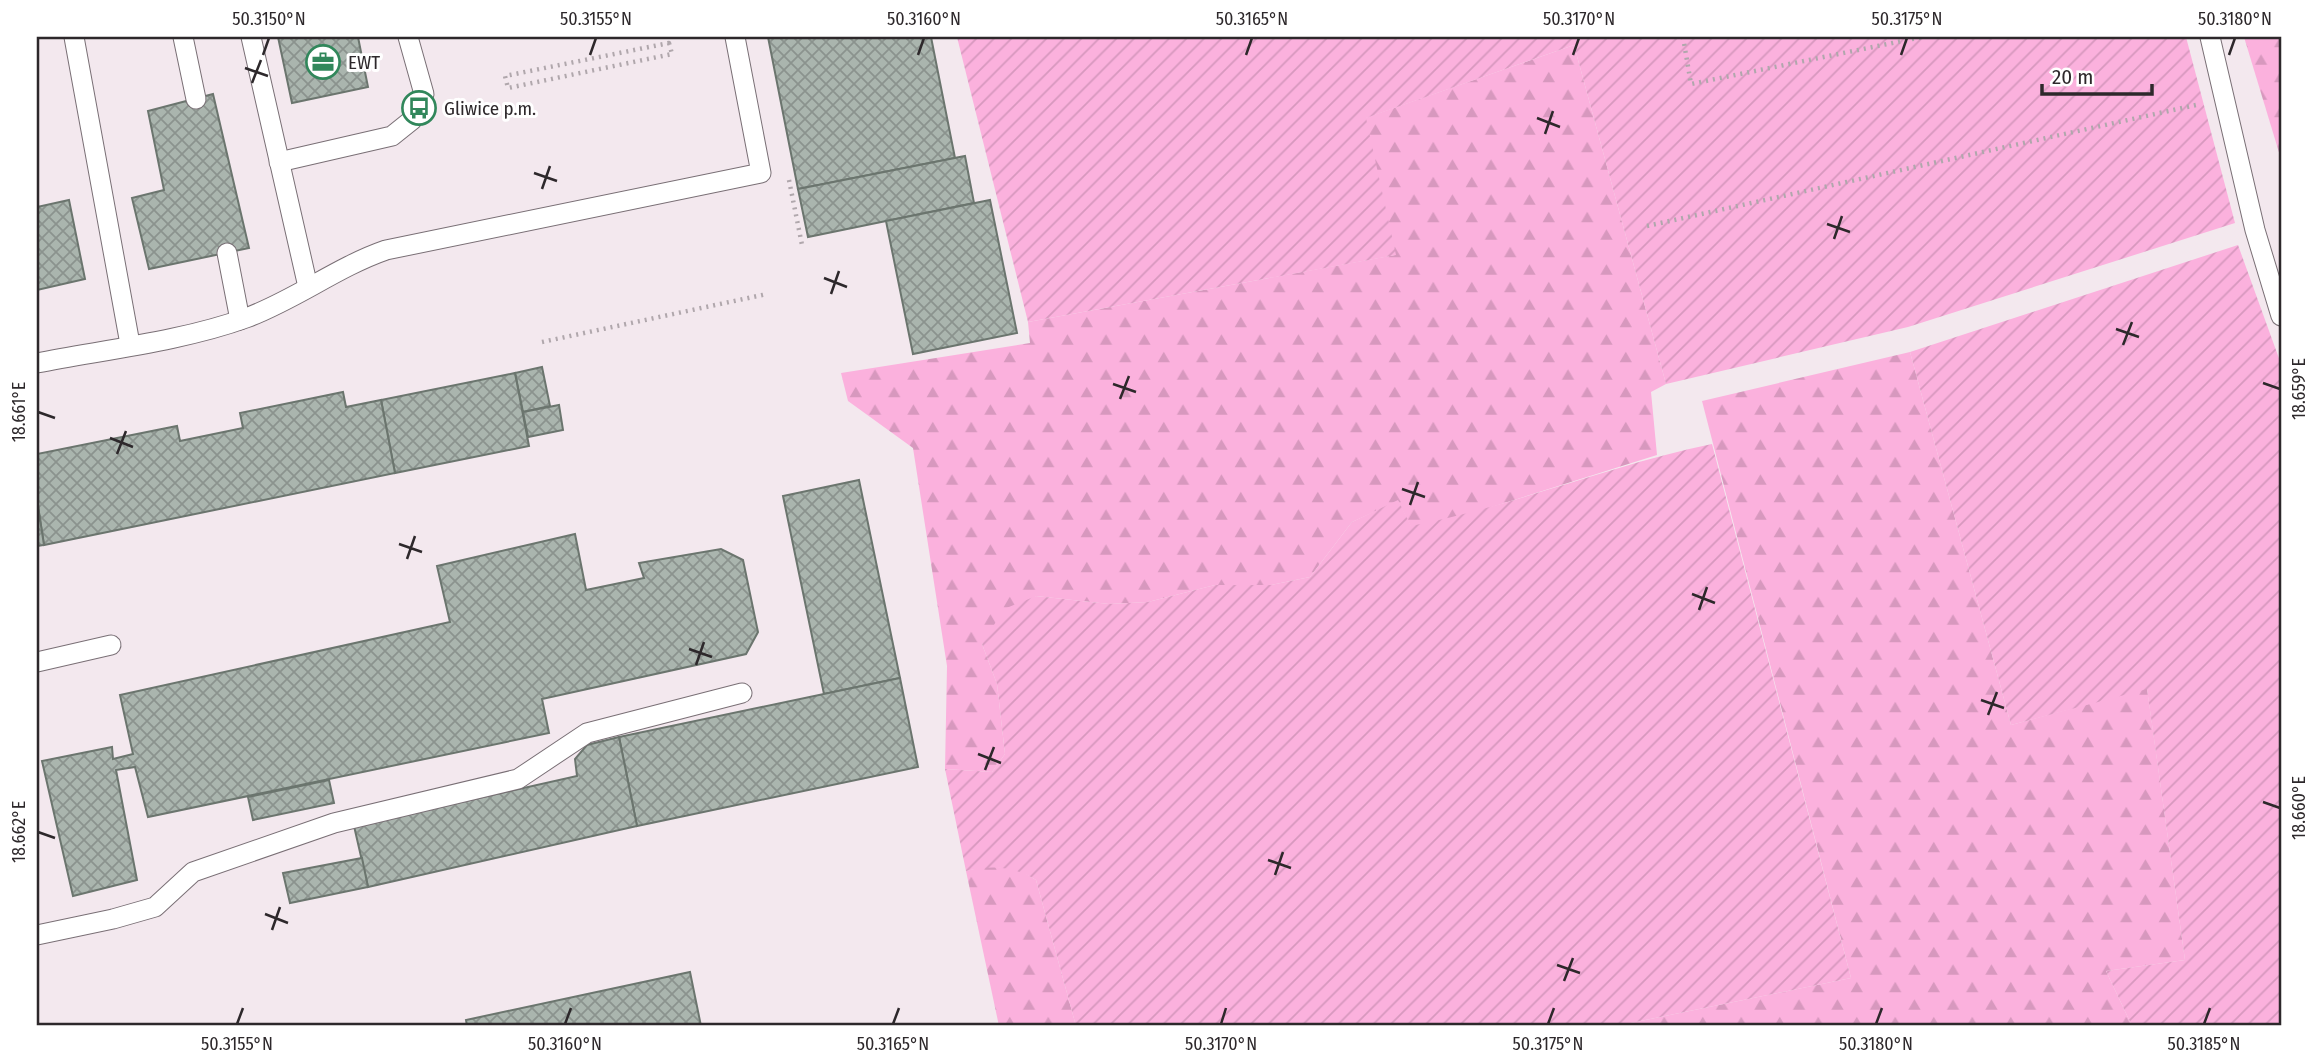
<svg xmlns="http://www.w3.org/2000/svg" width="2318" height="1063" font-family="'Fira Sans Condensed',sans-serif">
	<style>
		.forest { fill: url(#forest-firs) }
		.garden { fill: url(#garden-furrows) }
		.building { fill: url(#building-cross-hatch); stroke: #6b756e; stroke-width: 2 }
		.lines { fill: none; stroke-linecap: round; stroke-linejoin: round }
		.lane-casing { stroke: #796f75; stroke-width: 21 }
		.path { stroke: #b0a7ac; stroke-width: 4.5; stroke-dasharray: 2 5; stroke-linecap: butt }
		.lane { stroke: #fff; stroke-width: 19 }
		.ticks { fill: none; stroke: #2d282b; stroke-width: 2.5 }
		.labels { text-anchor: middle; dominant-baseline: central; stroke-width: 6; stroke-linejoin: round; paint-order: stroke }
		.poi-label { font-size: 19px; fill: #2d282b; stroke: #fff; text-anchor: start }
		.neatline { fill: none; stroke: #2d282b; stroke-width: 2.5 }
		.ticks-label { font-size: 18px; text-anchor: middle; fill: #2d282b }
	</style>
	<defs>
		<pattern id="forest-firs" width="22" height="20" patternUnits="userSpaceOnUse" patternTransform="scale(1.75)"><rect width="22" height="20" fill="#fbb1dd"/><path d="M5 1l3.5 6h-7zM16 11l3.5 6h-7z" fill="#d798be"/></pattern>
		<pattern id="garden-furrows" width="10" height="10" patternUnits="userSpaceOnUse" patternTransform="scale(1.75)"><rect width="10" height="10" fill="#fbb1dd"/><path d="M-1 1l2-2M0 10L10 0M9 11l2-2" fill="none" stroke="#d798be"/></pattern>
		<pattern id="building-cross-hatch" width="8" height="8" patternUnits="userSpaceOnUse" patternTransform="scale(1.75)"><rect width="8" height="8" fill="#aab5ae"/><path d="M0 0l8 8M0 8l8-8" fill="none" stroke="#8b938e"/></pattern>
	</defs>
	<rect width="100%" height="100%" fill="#f3e8ee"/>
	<!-- forest -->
	<g class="forest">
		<path d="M 2244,37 L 2281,37 L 2281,159 Z"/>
		<path d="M 1574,45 L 1666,384 L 1651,392 L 1657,455 L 1460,517 L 1411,527 L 1398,501 L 1352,522 L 1310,577 L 1271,585 L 1215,585 L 1148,602 L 1109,604 L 1036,596 L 982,644 L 997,684 L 1005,754 L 992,772 L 945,769 L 947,666 L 913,448 L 848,401 L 841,373 L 1030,343 L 1028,322 L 1395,255 L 1365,118 Z"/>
		<path d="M 1910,352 L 2011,725 L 2147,688 L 2185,960 L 2106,971 L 2132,1026 L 1616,1026 L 1851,978 L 1702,401 Z"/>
		<path d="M 986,866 L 1018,869 L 1036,880 L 1076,1026 L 999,1026 L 966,871 Z"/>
	</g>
	<!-- garden -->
	<g class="garden">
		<path d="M 957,37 L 2186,37 L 2235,223 L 1908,327 L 1666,384 L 1574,45 L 1366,118 L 1396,255 L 1028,322 Z"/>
		<path d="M 2238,245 L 2281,364 L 2281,1026 L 2132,1026 L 2106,971 L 2185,960 L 2147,689 L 2011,725 L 1910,352 Z"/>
		<path d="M 1712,444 L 1851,978 L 1616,1026 L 1076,1026 L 1036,880 C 1013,866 992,865 966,871 L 945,769 L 992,772 L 1005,754 L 997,684 L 982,644 L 1004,609 L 1036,596 L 1109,604 L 1148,602 L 1215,585 L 1271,585 L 1310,577 L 1352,522 L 1398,500 L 1411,526 C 1514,506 1610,465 1712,444 Z"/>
	</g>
	<!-- building -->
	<g class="building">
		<path d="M 278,37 L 358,37 L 368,87 L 292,103 Z"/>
		<path d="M 768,37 L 931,37 L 955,158 L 798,189 Z"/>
		<path d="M 213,94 L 249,248 L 149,269 L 132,198 L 164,190 L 148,111 Z"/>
		<path d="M 965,156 L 974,203 L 808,237 L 798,189 Z"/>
		<path d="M 69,200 L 85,279 L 37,290 L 37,207 Z"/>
		<path d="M 990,200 L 1017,333 L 913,354 L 886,221 Z"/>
		<path d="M 542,367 L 550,406 L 523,412 L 515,373 Z"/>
		<path d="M 515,373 L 529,446 L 395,473 L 381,400 Z"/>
		<path d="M 343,392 L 346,407 L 381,400 L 395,473 L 44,545 L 37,500 L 37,454 L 177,426 L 180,441 L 243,428 L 240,413 Z"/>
		<path d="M 559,405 L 563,430 L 528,437 L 523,412 Z"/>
		<path d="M 859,480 L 900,678 L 824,694 L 783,496 Z"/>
		<path d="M 37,500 L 44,545 L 37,546 Z"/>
		<path d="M 575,534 L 586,590 L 644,578 L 639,563 L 721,549 L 743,560 L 758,632 L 746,654 L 542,699 L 549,733 L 148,817 L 135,767 L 116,770 L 137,880 L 73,896 L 42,761 L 112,747 L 113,759 L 133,754 L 120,695 L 450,622 L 437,566 Z"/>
		<path d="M 900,678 L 918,767 L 637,826 L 619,737 Z"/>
		<path d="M 619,737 L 637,826 L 368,887 L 354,826 L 577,776 L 575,759 L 587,745 Z"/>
		<path d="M 329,780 L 334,803 L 253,820 L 248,797 Z"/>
		<path d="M 362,858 L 368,887 L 290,903 L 283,873 Z"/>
		<path d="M 690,972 L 701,1026 L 467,1026 L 466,1020 Z"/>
	</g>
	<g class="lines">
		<!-- lane casing -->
		<g class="lane-casing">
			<g id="lane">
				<path d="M 74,37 L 130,344"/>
				<path d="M 183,37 L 196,99"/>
				<path d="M 251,37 L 308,287"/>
				<path d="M 2210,37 L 2255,230 L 2281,316"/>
				<path d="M 279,162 L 392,136 L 412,120 L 424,94 L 408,37"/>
				<path d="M 227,253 L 240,320"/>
				<path d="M 37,363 C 103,350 183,341 246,318 C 295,300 337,267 386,250 L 761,173 L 735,37"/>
				<path d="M 37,662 L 111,645"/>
				<path d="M 37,935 L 113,919 L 155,907 L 193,872 L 334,823 L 518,779 L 587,733 L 742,693"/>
			</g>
		</g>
		<!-- path -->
		<g class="path">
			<path d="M 1683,37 L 1691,84 L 1922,37"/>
			<path d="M 669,43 L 672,54 L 508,88 L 505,76 Z"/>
			<path d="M 789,180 L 802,245"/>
			<path d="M 1647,226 L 2196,105"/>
			<path d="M 542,342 L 767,294"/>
		</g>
		<!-- lane -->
		<use href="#lane" class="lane"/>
	</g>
	<!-- ticks -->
	<path class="ticks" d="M 263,55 L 269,38M 590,55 L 596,38M 918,55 L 924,38M 1246,55 L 1252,38M 1573,55 L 1579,38M 1901,55 L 1907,38M 2229,55 L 2235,38M 245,68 L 268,76M 252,83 L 261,60M 1537,118 L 1560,127M 1545,134 L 1553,111M 534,173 L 557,181M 542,189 L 550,166M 1827,224 L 1850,232M 1834,239 L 1842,216M 824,278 L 847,287M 831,294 L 839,271M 2116,329 L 2139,337M 2123,345 L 2132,322M 2263,383 L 2280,389M 1113,384 L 1136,392M 1120,399 L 1129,376M 38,412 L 55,418M 110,438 L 133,447M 117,454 L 126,431M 1402,489 L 1425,497M 1410,505 L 1418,482M 399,544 L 422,552M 407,559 L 415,536M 1692,594 L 1715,603M 1699,610 L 1707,587M 689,649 L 712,657M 696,665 L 704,642M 1981,700 L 2004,708M 1988,715 L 1997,692M 978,754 L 1001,763M 985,770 L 994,747M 2263,802 L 2280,808M 38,832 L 55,838M 1268,860 L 1291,868M 1275,875 L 1283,852M 265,914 L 288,923M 272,930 L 280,907M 1557,965 L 1580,973M 1564,981 L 1573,958M 237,1024 L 243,1008M 565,1024 L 571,1008M 893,1024 L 899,1008M 1221,1024 L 1226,1008M 1548,1024 L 1554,1008M 1876,1024 L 1882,1008M 2204,1024 L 2210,1008"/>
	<!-- icons -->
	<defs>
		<g id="office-ring" transform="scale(1.75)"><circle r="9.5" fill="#fff" stroke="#31875b" stroke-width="1.5"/><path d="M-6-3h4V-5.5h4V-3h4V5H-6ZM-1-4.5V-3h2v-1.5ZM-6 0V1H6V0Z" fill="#31875b"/></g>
		<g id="bus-ring" transform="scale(1.75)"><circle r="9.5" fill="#fff" stroke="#31875b" stroke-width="1.5"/><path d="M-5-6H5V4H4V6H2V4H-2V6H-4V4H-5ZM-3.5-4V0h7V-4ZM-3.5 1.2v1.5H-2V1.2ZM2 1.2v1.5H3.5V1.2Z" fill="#31875b"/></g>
	</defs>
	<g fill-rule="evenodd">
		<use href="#office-ring" x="323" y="62"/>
		<use href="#bus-ring" x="419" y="108"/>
	</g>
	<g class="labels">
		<!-- poi labels -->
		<g class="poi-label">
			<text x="348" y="62">EWT</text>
			<text x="444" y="108">Gliwice p.m.</text>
		</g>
	</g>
	<!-- border -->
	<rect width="2318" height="1063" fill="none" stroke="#ffffff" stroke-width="77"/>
	<!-- scale -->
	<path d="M2042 84v10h110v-10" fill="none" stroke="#2d282b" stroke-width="3.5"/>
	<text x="2052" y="84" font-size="21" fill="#2d282b" stroke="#ffffff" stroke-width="5" paint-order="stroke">20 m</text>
	<rect x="38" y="38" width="2242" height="986" class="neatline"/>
	<g class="ticks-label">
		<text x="269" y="25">50.3150°N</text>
		<text x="596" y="25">50.3155°N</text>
		<text x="924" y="25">50.3160°N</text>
		<text x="1252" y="25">50.3165°N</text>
		<text x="1579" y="25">50.3170°N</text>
		<text x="1907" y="25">50.3175°N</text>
		<text x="2235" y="25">50.3180°N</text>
		<text transform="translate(2299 389) rotate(-90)" y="6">18.659°E</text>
		<text transform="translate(19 412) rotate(-90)" y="6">18.661°E</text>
		<text transform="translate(2299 808) rotate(-90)" y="6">18.660°E</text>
		<text transform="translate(19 832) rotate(-90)" y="6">18.662°E</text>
		<text x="237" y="1050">50.3155°N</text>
		<text x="565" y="1050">50.3160°N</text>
		<text x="893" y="1050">50.3165°N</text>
		<text x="1221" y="1050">50.3170°N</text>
		<text x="1548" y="1050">50.3175°N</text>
		<text x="1876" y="1050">50.3180°N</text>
		<text x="2204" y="1050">50.3185°N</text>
	</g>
</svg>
